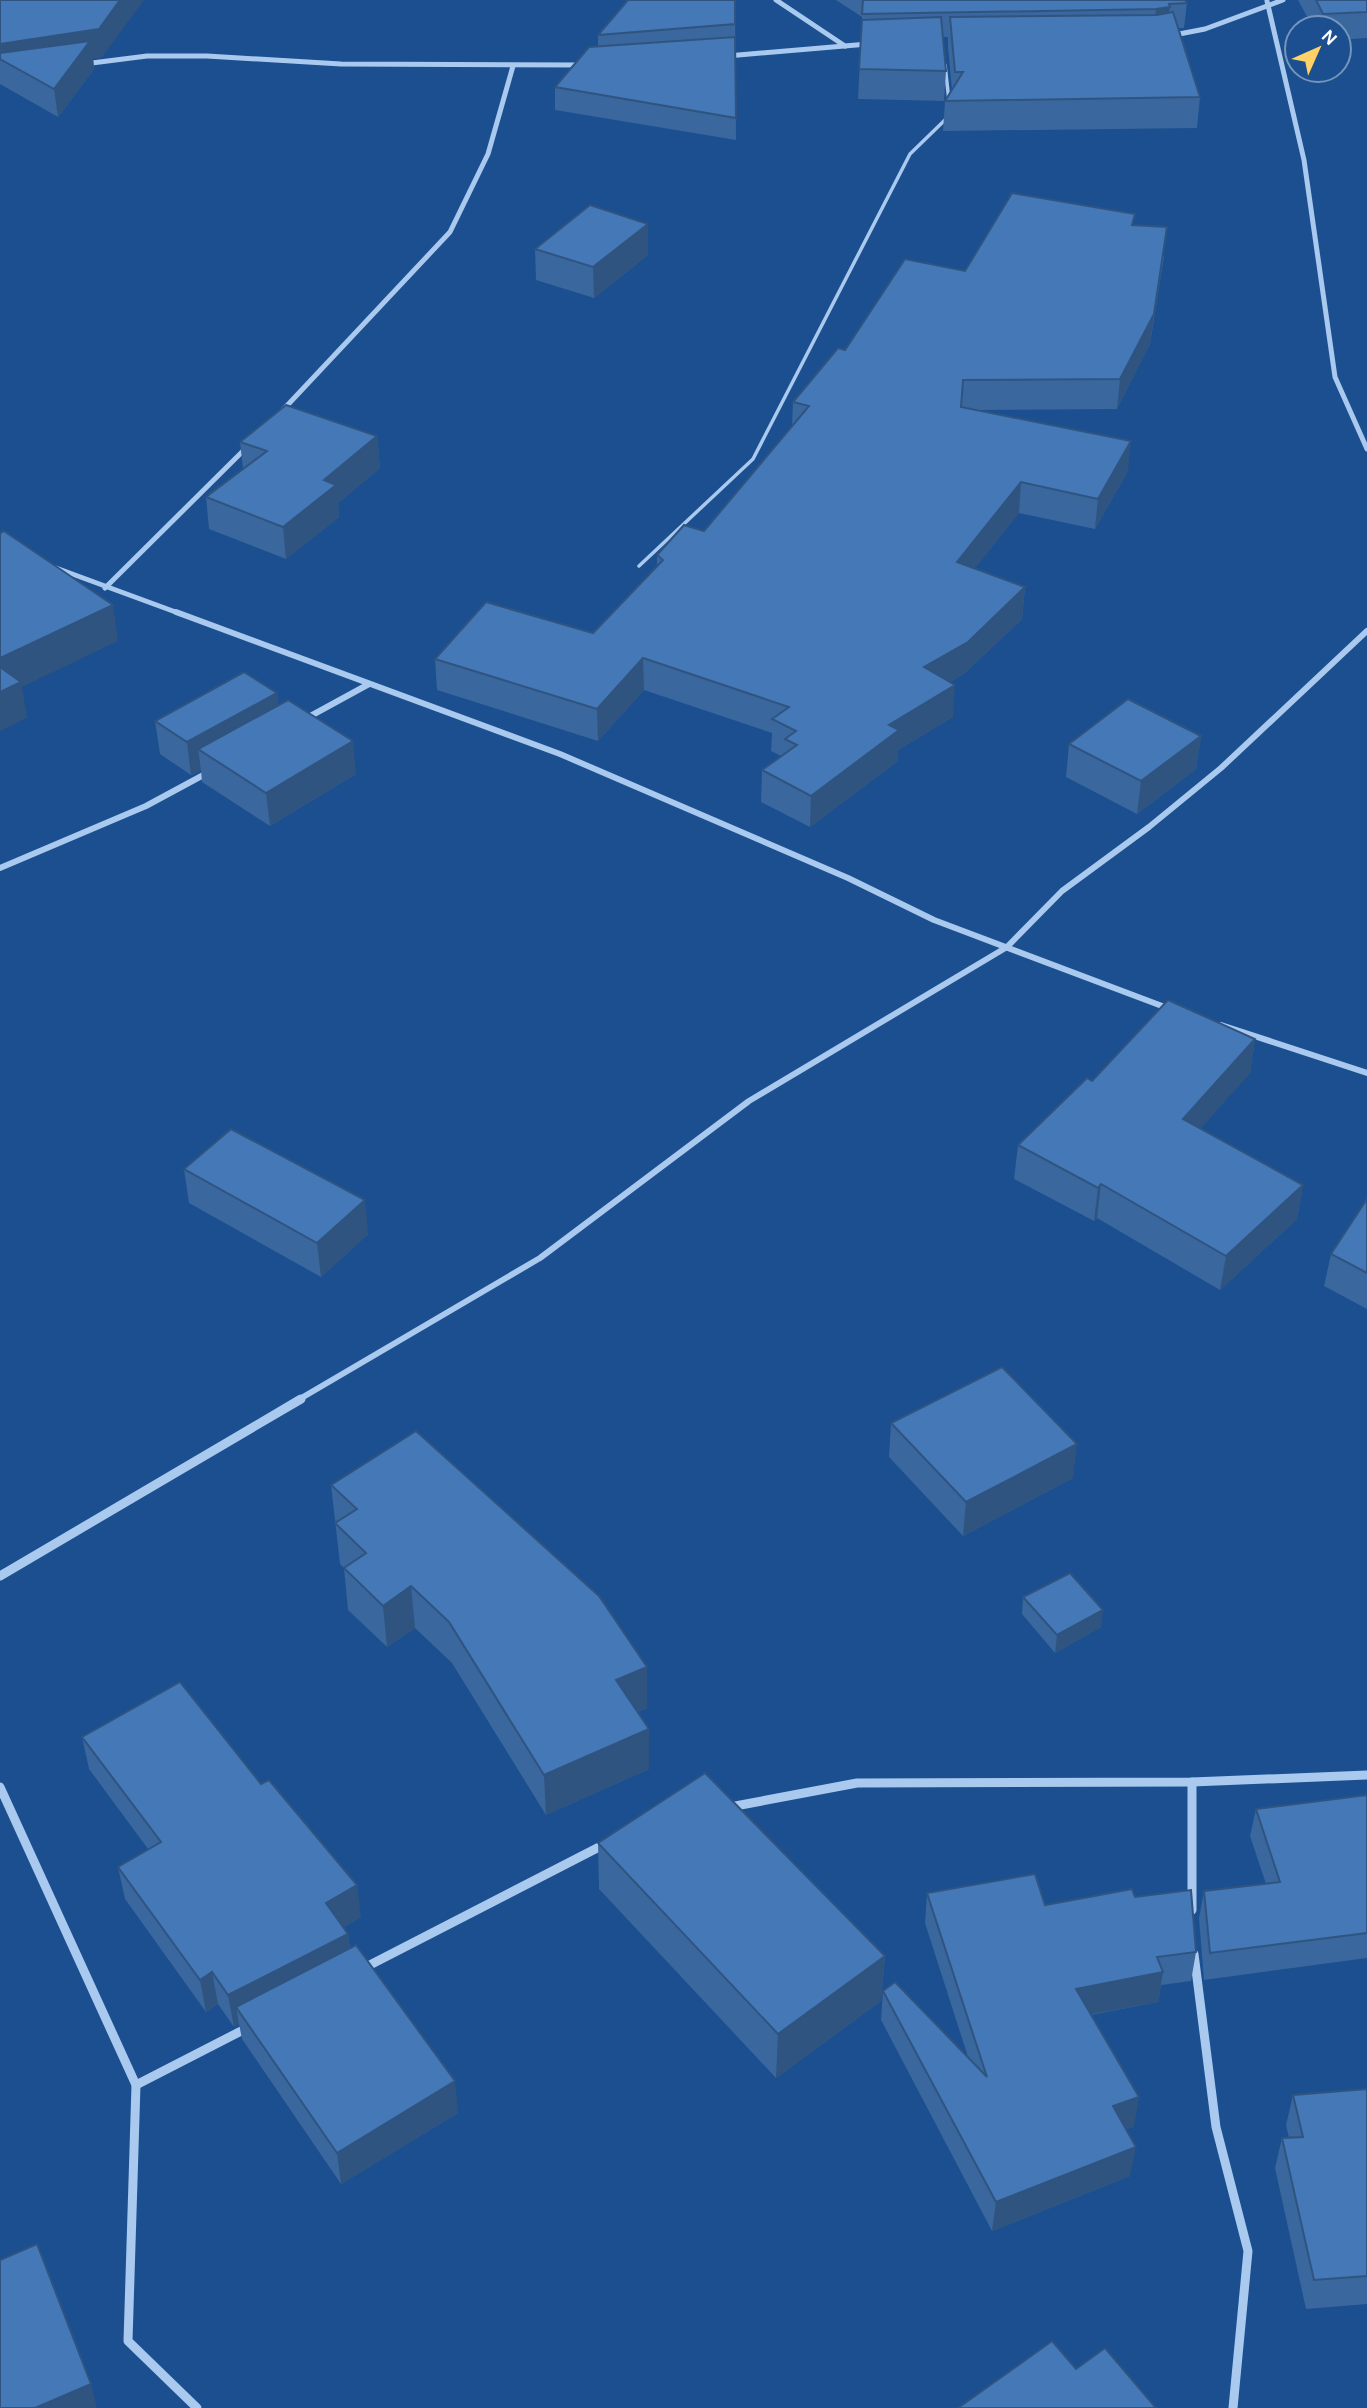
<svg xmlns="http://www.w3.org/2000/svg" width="1367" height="2408" font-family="Karla,sans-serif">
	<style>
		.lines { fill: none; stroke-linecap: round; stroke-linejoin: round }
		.lane { stroke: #a9c9ee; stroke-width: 3.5 }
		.street-far2 { stroke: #a9c9ee; stroke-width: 5 }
		.street-far1 { stroke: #a9c9ee; stroke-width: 6 }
		.street { stroke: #a9c9ee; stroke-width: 9 }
		.wall { fill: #3a679d }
		.shaded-wall { fill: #305480 }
		.building { fill: #4478b7; stroke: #305480; stroke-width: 2 }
	</style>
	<rect width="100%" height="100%" fill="#1b4f8f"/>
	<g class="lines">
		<!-- lane -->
		<g class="lane">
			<path d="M 945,65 L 949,101"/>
			<path d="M 639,566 L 753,459 L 910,154 L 948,117"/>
		</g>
		<!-- street-far2 -->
		<g class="street-far2">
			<path d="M 776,0 L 845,46"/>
			<path d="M 1267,1 L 1304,160 L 1335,377 L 1367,449"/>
			<path d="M 1174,35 L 1205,29 L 1283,0"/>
			<path d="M 727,56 L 868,44"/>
			<path d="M 84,64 L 147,56 L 207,56 L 341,64 L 582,65"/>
			<path d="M 282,411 L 450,232 L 488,154 L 513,66"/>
			<path d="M 56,568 L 181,614"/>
			<path d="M 105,588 L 247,447"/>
		</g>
		<!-- street-far1 -->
		<g class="street-far1">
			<path d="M 176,612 L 560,754 L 848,878 L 934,920 L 1170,1009"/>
			<path d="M 305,719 L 369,684"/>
			<path d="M 0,868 L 146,806 L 209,772"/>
			<path d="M 1221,1025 L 1367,1073"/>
			<path d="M 298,1400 L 540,1258 L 749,1101 L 1007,947 L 1062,891 L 1149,827 L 1221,768 L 1367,631"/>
		</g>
		<!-- street -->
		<g class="street">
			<path d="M 0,1576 L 301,1399"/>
			<path d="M 1192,1782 L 1192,1910"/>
			<path d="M 0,1787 L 136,2085 L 128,2341 L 197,2408"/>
			<path d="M 730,1807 L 857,1783 L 1192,1782 L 1367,1775"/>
			<path d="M 1194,1954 L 1216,2127 L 1248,2251 L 1233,2408"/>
			<path d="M 364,1968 L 605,1844"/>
			<path d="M 136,2085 L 247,2028"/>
		</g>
	</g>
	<!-- wall -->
	<g class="wall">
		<path d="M 0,0 L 102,57 L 93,58 L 94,69 L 58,117 L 0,84 Z"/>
		<path d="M 735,0 L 736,140 L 555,110 L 555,87 L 598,47 L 598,35 Z"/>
		<path d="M 836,0 L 1185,0 L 1187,3 L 1184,28 L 1179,28 L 1200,97 L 1197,128 L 943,131 L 945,101 L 952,90 L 948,47 L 948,37 L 943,37 L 946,71 L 944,101 L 858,99 L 862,17 Z"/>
		<path d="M 1298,0 L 1367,0 L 1367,38 L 1339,40 L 1339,28 L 1313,28 Z"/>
		<path d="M 1133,226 L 1164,257 L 1150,344 L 1117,409 L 977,410 L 1128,471 L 1095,529 L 1019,513 L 974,569 L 1025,587 L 1022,619 L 965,673 L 950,682 L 953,717 L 898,750 L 898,761 L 810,827 L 761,802 L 762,770 L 781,756 L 771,751 L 772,733 L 644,690 L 598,741 L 437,690 L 435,659 L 593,633 L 657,567 L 657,555 L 704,531 L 792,426 L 793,402 L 845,350 L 965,271 Z"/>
		<path d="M 535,249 L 648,255 L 594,298 L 536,280 Z"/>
		<path d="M 377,436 L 380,468 L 338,503 L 339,517 L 286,559 L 209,529 L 206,497 L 243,469 L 240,442 Z"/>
		<path d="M 277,693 L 278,705 L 356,774 L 270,826 L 202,782 L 201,770 L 191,775 L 160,754 L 155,721 Z"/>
		<path d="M 1201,736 L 1196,769 L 1137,814 L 1066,777 L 1069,744 Z"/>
		<path d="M 1255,1039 L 1250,1073 L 1200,1128 L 1303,1185 L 1297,1219 L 1220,1290 L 1097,1218 L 1094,1221 L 1014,1179 L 1018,1145 L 1092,1081 Z"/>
		<path d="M 184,1169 L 368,1234 L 321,1277 L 189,1203 Z"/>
		<path d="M 1367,1199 L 1367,1309 L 1324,1286 L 1331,1254 Z"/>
		<path d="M 891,1423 L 1073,1478 L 963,1536 L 889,1457 Z"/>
		<path d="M 331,1485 L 647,1667 L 647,1708 L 638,1712 L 649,1769 L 546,1815 L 452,1663 L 415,1628 L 387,1647 L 348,1610 L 344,1568 L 340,1564 Z"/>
		<path d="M 1023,1597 L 1101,1627 L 1055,1653 L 1022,1614 Z"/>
		<path d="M 82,1737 L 361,1917 L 343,1928 L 348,1934 L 350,1949 L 458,2113 L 341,2184 L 242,2039 L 239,2024 L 234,2027 L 218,2004 L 206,2012 L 125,1899 L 118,1867 L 148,1849 L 89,1769 Z"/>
		<path d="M 1367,1795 L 1367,1958 L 1204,1980 L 1199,1918 L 1204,1891 L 1266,1884 L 1250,1836 L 1256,1809 Z"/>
		<path d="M 598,1843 L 885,1956 L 881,2001 L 776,2078 L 599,1889 Z"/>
		<path d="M 927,1893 L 1045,1905 L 1135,1897 L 1196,1952 L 1191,1981 L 1161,1985 L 1158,2002 L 1091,2015 L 1134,2127 L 1126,2129 L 1130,2176 L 992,2231 L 881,2020 L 883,1991 L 968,2057 L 925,1923 Z"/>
		<path d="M 1367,2089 L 1367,2304 L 1306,2309 L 1275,2168 L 1282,2138 L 1289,2138 L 1286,2125 L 1293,2095 Z"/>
	</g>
	<!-- shaded-wall -->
	<g class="shaded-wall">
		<path d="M 120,0 L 144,0 L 102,57 L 93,58 L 94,69 L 58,117 L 54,89 L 0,59 L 0,44 Z"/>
		<path d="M 1170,7 L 1167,31 L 1153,34 L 1156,9 Z"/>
		<path d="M 648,224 L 648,255 L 594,298 L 593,267 Z"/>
		<path d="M 1167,227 L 1150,344 L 1117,409 L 1120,379 Z"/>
		<path d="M 377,436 L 380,468 L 338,503 L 339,517 L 286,559 L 283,527 L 324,480 Z"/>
		<path d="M 1131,441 L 1128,471 L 1095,529 L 1098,499 Z"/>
		<path d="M 1021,482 L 1019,513 L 955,593 L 957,562 Z"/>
		<path d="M 1025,587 L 1022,619 L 965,673 L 922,698 L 924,667 Z"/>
		<path d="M 113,605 L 118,641 L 22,687 L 27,718 L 0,731 L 0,658 Z"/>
		<path d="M 643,658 L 644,690 L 598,741 L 597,709 Z"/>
		<path d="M 955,685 L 953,717 L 898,750 L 898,761 L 810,827 L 811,796 L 889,725 Z"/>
		<path d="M 277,693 L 281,726 L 198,749 L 201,770 L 191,775 L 187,742 Z"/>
		<path d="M 1201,736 L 1196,769 L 1137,814 L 1141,781 Z"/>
		<path d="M 353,741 L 356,774 L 270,826 L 266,793 Z"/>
		<path d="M 1255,1039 L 1250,1073 L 1179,1153 L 1183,1119 Z"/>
		<path d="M 1101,1184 L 1097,1218 L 1094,1221 L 1098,1188 Z"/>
		<path d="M 1303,1185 L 1297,1219 L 1220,1290 L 1226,1256 Z"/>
		<path d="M 365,1200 L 368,1234 L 321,1277 L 317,1243 Z"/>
		<path d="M 1077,1444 L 1073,1478 L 963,1536 L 966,1502 Z"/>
		<path d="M 411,1586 L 415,1628 L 387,1647 L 383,1606 Z"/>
		<path d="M 1103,1610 L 1101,1627 L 1055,1653 L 1057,1635 Z"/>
		<path d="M 647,1667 L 647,1708 L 617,1721 L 616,1680 Z"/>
		<path d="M 649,1729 L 649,1769 L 546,1815 L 544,1775 Z"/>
		<path d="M 357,1885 L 361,1917 L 330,1936 L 326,1903 Z"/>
		<path d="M 348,1934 L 352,1966 L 236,2007 L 239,2024 L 234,2027 L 228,1995 Z"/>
		<path d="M 885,1956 L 881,2001 L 776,2078 L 778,2034 Z"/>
		<path d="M 212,1972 L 218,2004 L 206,2012 L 200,1980 Z"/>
		<path d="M 1163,1972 L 1158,2002 L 1071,2018 L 1076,1989 Z"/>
		<path d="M 455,2081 L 458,2113 L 341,2184 L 337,2153 Z"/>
		<path d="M 1139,2097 L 1134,2127 L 1108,2135 L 1113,2106 Z"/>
		<path d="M 1136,2147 L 1130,2176 L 992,2231 L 996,2202 Z"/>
		<path d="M 91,2384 L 97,2408 L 35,2408 Z"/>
	</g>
	<!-- building -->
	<g class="building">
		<path d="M 0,0 L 120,0 L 99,29 L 0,44 Z"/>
		<path d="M 628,0 L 735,0 L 735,24 L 598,35 Z"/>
		<path d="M 863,0 L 1185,0 L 1187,3 L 1169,4 L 1170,7 L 1156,9 L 862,14 Z"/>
		<path d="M 1316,0 L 1367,0 L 1367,12 L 1323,14 Z"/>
		<path d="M 1173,12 L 1200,97 L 945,101 L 963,72 L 955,72 L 950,17 L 1157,15 Z"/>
		<path d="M 941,17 L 946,71 L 859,69 L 862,20 Z"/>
		<path d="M 735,37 L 736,118 L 555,87 L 589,47 Z"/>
		<path d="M 90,41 L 54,89 L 0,59 L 0,53 Z"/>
		<path d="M 1012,193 L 1135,214 L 1132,225 L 1167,227 L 1154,314 L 1120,379 L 963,380 L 961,407 L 1131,441 L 1098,499 L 1021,482 L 957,562 L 1025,587 L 968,642 L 924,667 L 955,685 L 889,725 L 899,730 L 811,796 L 762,770 L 797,745 L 785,739 L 796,731 L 772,719 L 789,707 L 643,658 L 597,709 L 435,659 L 486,602 L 593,633 L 663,560 L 657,555 L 684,525 L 704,531 L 809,406 L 793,402 L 838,348 L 845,350 L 905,259 L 965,271 Z"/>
		<path d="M 590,205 L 648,224 L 593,267 L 535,249 Z"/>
		<path d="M 286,405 L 377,436 L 324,480 L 336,485 L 283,527 L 206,497 L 267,451 L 240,442 Z"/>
		<path d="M 4,531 L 113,605 L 0,658 L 0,533 Z"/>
		<path d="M 0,667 L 21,682 L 0,692 Z"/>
		<path d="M 244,672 L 277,693 L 187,742 L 155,721 Z"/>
		<path d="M 1128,699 L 1201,736 L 1141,781 L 1069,744 Z"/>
		<path d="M 288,700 L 353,741 L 266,793 L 198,749 Z"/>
		<path d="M 1168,1000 L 1255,1039 L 1183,1119 L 1303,1185 L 1226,1256 L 1101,1184 L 1098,1188 L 1018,1145 L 1087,1078 L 1092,1081 Z"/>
		<path d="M 231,1129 L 365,1200 L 317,1243 L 184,1169 Z"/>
		<path d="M 1367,1199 L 1367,1273 L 1331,1254 Z"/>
		<path d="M 1002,1367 L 1077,1444 L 966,1502 L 891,1423 Z"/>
		<path d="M 416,1431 L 599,1596 L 647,1667 L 616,1680 L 649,1729 L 544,1775 L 449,1622 L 411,1586 L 383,1606 L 344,1568 L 366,1553 L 335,1523 L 357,1509 L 331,1485 Z"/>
		<path d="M 1070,1573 L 1103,1610 L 1057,1635 L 1023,1597 Z"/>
		<path d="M 180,1682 L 261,1784 L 269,1780 L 357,1885 L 326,1903 L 348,1934 L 228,1995 L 212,1972 L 200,1980 L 118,1867 L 161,1842 L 82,1737 Z"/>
		<path d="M 705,1773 L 885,1956 L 778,2034 L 598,1843 Z"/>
		<path d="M 1367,1795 L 1367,1933 L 1210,1953 L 1204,1891 L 1280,1882 L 1256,1809 Z"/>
		<path d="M 1035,1874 L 1045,1905 L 1132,1889 L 1135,1897 L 1191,1890 L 1196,1952 L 1157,1957 L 1163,1972 L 1076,1989 L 1139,2097 L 1113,2106 L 1136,2147 L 996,2202 L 883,1991 L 895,1982 L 987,2077 L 927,1893 Z"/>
		<path d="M 356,1945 L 455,2081 L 337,2153 L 236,2007 Z"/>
		<path d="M 1367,2089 L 1367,2276 L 1314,2280 L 1282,2138 L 1303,2137 L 1293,2095 Z"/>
		<path d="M 37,2244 L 91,2384 L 35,2408 L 0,2408 L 0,2260 Z"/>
		<path d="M 1052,2341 L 1076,2369 L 1105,2348 L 1156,2408 L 958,2408 Z"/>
	</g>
	<!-- north arrow -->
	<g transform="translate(1318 49) rotate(45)"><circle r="33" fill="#1b4f8f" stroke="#7695bc" stroke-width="2"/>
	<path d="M0-5L12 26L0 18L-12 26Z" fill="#ffd166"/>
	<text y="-10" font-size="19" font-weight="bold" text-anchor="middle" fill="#ffffff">N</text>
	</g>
</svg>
